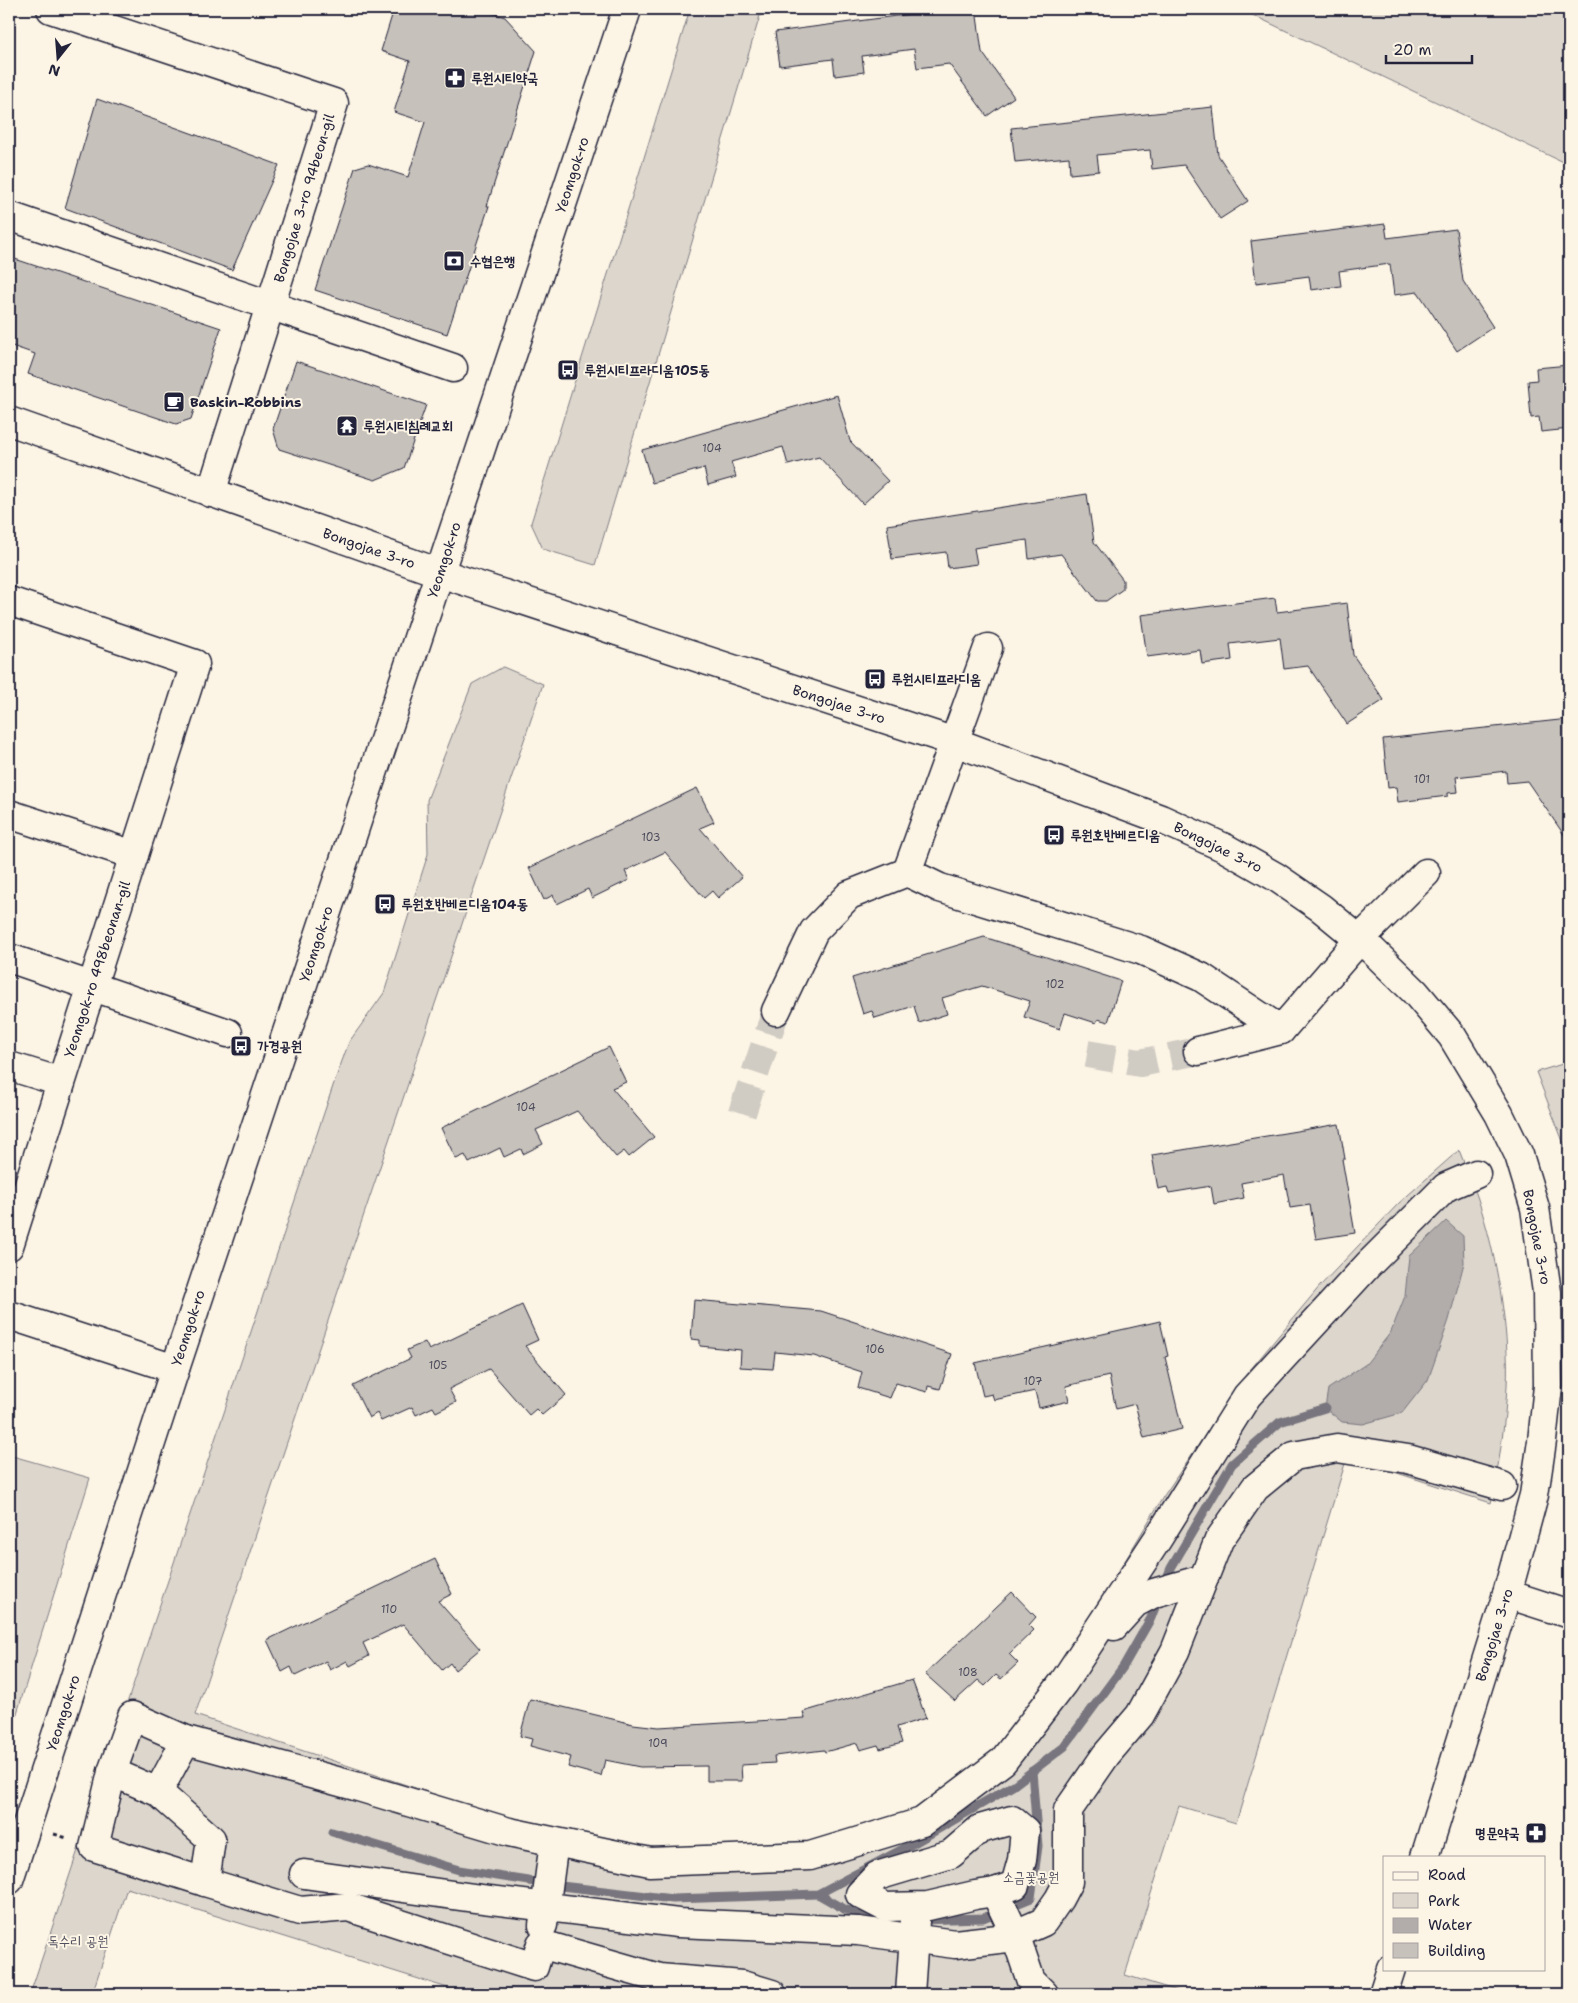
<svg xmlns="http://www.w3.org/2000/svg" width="1578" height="2003" font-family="'Shantell Sans','Poor Story',sans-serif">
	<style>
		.green { fill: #dcd6cc; stroke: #7f7c84 }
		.water { fill: #b2adab; stroke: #78757e }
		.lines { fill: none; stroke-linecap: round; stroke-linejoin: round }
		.stream { stroke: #78757e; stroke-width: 9 }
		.building { fill: #c6c1bb; stroke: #22223b }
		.minor-tunnel { stroke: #d0cbc3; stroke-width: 28; stroke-dasharray: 28 14; stroke-linecap: butt }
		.minor-casing { stroke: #22223b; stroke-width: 31 }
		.major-casing { stroke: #22223b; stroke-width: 31 }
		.path { stroke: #22223b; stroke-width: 3; stroke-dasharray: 4 4; stroke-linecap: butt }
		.minor { stroke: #fcf5e5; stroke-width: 28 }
		.major { stroke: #fcf5e5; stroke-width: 28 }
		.labels { text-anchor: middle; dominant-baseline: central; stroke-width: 4; stroke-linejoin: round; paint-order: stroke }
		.number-label { font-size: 11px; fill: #4b4a5b }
		.poi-label { font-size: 14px; font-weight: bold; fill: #22223b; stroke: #fcf5e5; text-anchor: start }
		.street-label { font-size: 14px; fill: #22223b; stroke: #fcf5e5 }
		.park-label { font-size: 14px; fill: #504f5f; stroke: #fcf5e5 }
	</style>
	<rect width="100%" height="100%" fill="#fcf5e5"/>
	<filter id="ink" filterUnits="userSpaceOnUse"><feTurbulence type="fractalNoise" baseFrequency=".02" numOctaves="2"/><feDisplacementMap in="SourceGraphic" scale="10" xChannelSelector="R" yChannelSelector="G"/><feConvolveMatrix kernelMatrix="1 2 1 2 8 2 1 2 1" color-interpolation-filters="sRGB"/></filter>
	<g filter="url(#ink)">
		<!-- green -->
		<g class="green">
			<path d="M 690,9 L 762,9 L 595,565 L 543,549 L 531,523 Z"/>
			<path d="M 1240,9 L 1569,9 L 1569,165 Z"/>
			<path d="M 503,667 L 543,684 L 195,1715 L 521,1823 L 602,1840 L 683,1851 L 769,1850 L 845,1835 L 904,1816 L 962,1782 L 1013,1736 L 1062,1667 L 1163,1497 L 1245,1376 L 1320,1286 L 1399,1203 L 1459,1150 C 1465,1166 1473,1183 1478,1199 C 1496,1253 1510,1330 1507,1386 C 1505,1425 1499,1465 1491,1503 L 1347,1457 L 1236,1823 L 1179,1806 L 1125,1975 L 1188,1994 L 467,1994 L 127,1888 L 92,1994 L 30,1994 L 334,1083 L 349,1042 L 384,993 L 428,854 L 427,800 L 472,684 Z"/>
			<path d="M 1569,1062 L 1569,1157 L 1536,1072 Z"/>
			<path d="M 9,1455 L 90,1478 L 9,1739 Z"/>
		</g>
		<!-- water -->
		<path class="water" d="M 1446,1221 L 1463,1236 L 1464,1263 L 1449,1320 L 1428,1380 L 1402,1413 L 1363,1424 L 1342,1422 L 1325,1408 L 1328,1389 L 1366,1364 L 1391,1332 L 1405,1296 L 1409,1256 Z"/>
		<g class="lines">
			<!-- stream -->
			<g class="stream">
				<path d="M 1164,1585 L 1171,1568 L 1232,1464 L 1280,1422 L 1325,1408"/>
				<path d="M 332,1832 L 459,1870 L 561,1886 L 673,1899 L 818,1894 L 914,1843 L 1014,1785 L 1064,1747 L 1123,1667 L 1151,1618 L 1159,1597"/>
				<path d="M 818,1894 L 846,1910 L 880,1916"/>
				<path d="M 918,1920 L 983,1918 L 1031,1898 L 1038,1846 L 1032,1771"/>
			</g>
		</g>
		<!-- building -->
		<g class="building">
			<path d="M 394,9 L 479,9 L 505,17 L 536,51 L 487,206 L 489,206 L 447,334 L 315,290 L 355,168 L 368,164 L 408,177 L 425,122 L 394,112 L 410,61 L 381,51 Z"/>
			<path d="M 949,9 L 976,9 L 982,52 L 1014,97 L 987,116 L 949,64 L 917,68 L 914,49 L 862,56 L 864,72 L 835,76 L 833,59 L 780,66 L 775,32 Z"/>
			<path d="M 97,99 L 279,165 L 232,270 L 65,208 Z"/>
			<path d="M 1213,107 L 1218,155 L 1248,201 L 1220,219 L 1184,165 L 1152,169 L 1150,150 L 1097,155 L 1099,171 L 1070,174 L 1069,157 L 1015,162 L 1011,128 Z"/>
			<path d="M 1385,224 L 1387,238 L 1456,229 L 1463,281 L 1493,327 L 1457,351 L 1418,292 L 1394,295 L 1390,264 L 1339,271 L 1341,286 L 1311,290 L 1309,276 L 1256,283 L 1251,241 Z"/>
			<path d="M 9,257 L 221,328 L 191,419 L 176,424 L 28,374 L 35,354 L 9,345 Z"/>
			<path d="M 296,361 L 426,405 L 404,468 L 375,480 L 279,449 L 273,429 Z"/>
			<path d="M 1569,365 L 1569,429 L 1541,432 L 1539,417 L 1531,418 L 1528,381 L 1537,380 L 1536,368 Z"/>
			<path d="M 837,395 L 850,441 L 888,481 L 863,504 L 819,457 L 788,465 L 783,447 L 731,462 L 736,477 L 708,485 L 704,468 L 652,483 L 642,450 Z"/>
			<path d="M 1087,494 L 1094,542 L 1123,580 L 1123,589 L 1106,601 L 1097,601 L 1061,554 L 1029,559 L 1027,540 L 974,548 L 977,564 L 948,568 L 946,552 L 892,559 L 887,525 Z"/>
			<path d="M 1275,598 L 1277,612 L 1347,603 L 1353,655 L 1384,700 L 1347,724 L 1308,666 L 1284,669 L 1280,638 L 1230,644 L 1232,660 L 1202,664 L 1200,650 L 1147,657 L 1141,615 Z"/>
			<path d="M 1569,719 L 1569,842 L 1527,781 L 1507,783 L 1506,771 L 1456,777 L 1458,792 L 1448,793 L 1448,796 L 1398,802 L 1396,787 L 1388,788 L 1383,739 Z"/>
			<path d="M 697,788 L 714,822 L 700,828 L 742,877 L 718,898 L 712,891 L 704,898 L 665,852 L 625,871 L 629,880 L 592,898 L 588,889 L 557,904 L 553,895 L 544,900 L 529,868 Z"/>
			<path d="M 984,937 L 1121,981 L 1108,1022 L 1098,1019 L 1096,1023 L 1065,1013 L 1060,1029 L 1024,1017 L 1030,1001 L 982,986 L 942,998 L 947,1014 L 919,1023 L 914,1006 L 875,1018 L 872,1011 L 863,1014 L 852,978 Z"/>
			<path d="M 609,1047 L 626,1082 L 612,1088 L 654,1137 L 629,1157 L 624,1151 L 616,1157 L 577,1111 L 536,1130 L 543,1144 L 523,1154 L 521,1149 L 504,1157 L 500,1148 L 469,1163 L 465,1155 L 456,1159 L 441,1128 Z"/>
			<path d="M 1339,1124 L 1345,1159 L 1342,1159 L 1355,1233 L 1316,1239 L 1310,1205 L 1290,1208 L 1284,1175 L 1241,1183 L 1244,1198 L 1214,1204 L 1211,1186 L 1169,1193 L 1167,1187 L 1158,1189 L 1152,1155 Z"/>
			<path d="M 694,1300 L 821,1311 L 952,1354 L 940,1389 L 928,1386 L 927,1392 L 896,1383 L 890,1398 L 858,1388 L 862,1372 L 814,1356 L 775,1352 L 773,1369 L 740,1367 L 741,1350 L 700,1346 L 700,1340 L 691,1339 Z"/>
			<path d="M 522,1305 L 538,1340 L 525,1346 L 566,1395 L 542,1415 L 536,1409 L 529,1415 L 489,1369 L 449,1389 L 456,1402 L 436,1412 L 433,1407 L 416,1415 L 412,1407 L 381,1421 L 377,1413 L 369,1418 L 353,1386 L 411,1358 L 407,1350 L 425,1342 L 429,1350 Z"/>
			<path d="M 1160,1321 L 1168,1356 L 1165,1357 L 1182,1429 L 1144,1438 L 1135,1404 L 1116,1409 L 1109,1376 L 1066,1386 L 1069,1401 L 1039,1408 L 1035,1391 L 994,1400 L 992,1394 L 983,1396 L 975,1363 Z"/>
			<path d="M 435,1559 L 452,1594 L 438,1601 L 480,1649 L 455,1670 L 450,1663 L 442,1670 L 403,1624 L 363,1643 L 369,1656 L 350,1666 L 347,1661 L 330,1670 L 326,1661 L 295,1676 L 291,1667 L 282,1672 L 267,1640 Z"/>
			<path d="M 1012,1592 L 1036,1617 L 1029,1625 L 1034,1630 L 1009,1654 L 1018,1663 L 1001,1679 L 996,1675 L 985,1686 L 978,1680 L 955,1701 L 925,1674 Z"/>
			<path d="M 912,1680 L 926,1718 L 897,1727 L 902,1743 L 880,1749 L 878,1745 L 860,1750 L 857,1743 L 825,1752 L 824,1750 L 774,1756 L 775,1763 L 741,1765 L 742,1781 L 707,1781 L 707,1766 L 640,1767 L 605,1760 L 601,1776 L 568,1767 L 571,1757 L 530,1746 L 532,1739 L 520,1736 L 530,1699 L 633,1724 L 659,1727 L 805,1718 L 803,1712 Z"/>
		</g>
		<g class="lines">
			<!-- minor-tunnel -->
			<g class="minor-tunnel">
				<path d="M 1087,1054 L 1140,1063 L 1198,1051"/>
				<path d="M 742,1113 L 776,1011"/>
			</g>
			<!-- minor casing -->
			<g class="minor-casing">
				<g id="minor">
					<path d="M 51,9 L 334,103 L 211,493"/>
					<path d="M 9,216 L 453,368"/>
					<path d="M 9,421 L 440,573 L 955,742 L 1161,819 L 1225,848 L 1276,877 L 1321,908 L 1372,950 L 1415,992 L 1452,1036 L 1499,1114 L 1519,1155 L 1535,1208 L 1547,1292 L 1548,1386 L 1542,1441 L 1534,1495 L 1507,1594 L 1425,1857"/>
					<path d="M 9,601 L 195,664 L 9,1246"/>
					<path d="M 9,814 L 134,855"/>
					<path d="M 907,872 L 940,888 L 1141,950 L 1201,977 L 1281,1030 L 1359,940 L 1426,873"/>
					<path d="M 9,958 L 228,1033"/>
					<path d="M 776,1011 L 814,931 L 849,895 L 907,872 L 988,648"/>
					<path d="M 1198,1051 L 1281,1030"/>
					<path d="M 9,1066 L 61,1082"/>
					<path d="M 9,1315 L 175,1369"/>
					<path d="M 1507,1594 L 1569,1614"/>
					<path d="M 1114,1626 L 1135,1603 L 1154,1593 L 1203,1579"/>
					<path d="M 186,1740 L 355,1786 L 509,1832 L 650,1862 L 810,1856 L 922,1822 L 1003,1761 L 1063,1683 L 1157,1540 L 1247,1396 L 1368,1265 L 1446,1187 L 1476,1174"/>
					<path d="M 112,1772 L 94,1847 L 205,1882"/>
					<path d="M 158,1792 L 186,1740 L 132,1716 L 112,1772 L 158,1792 L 211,1839 L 205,1882 L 300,1911 L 348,1907 L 534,1967 L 541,1944 L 659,1978 L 742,1985 L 772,1994"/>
					<path d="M 1012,1820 L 1025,1831 L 1022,1860 L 1015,1885 L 995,1892 L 975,1895 L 928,1906 L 885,1907 L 860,1894 L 877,1876 L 951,1854 L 980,1829 Z"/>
					<path d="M 304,1874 L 474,1898 L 678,1923 L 858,1931 L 955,1944 L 1007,1938 L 1043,1922 L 1059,1899 L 1068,1882 L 1068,1810 L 1106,1755 L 1140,1715 L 1175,1651 L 1219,1540 L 1255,1488 L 1294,1456 L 1337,1448 L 1408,1459 L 1502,1486"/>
					<path d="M 995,1892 L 1015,1934 L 1031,1981 L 1044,1994"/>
					<path d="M 543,1925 L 554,1842"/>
					<path d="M 910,1994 L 915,1921"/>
					<path d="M 1383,1994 L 1391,1969"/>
				</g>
			</g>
			<!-- major casing -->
			<g class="major-casing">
				<path id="major" d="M 9,1880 L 175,1369 L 627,9"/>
			</g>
			<!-- path -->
			<path class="path" d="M 54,1834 L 67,1838"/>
			<!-- minor -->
			<use href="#minor" class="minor"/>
			<!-- major -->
			<use href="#major" class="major"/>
		</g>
	</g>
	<!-- icons -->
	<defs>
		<g id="pharmacy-square" transform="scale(1.125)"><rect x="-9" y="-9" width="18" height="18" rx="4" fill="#22223b" stroke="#fcf5e5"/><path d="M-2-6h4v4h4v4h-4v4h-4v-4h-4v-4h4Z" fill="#fff"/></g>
		<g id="bank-square" transform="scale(1.125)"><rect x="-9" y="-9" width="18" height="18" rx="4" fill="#22223b" stroke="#fcf5e5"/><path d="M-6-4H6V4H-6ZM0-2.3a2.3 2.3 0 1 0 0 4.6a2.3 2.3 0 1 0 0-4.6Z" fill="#fff"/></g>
		<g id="bus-square" transform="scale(1.125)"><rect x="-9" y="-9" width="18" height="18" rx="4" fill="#22223b" stroke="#fcf5e5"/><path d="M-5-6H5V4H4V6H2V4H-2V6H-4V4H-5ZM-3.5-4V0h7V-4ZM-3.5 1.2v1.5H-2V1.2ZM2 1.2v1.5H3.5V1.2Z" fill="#fff"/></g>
		<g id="cafe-square" transform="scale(1.125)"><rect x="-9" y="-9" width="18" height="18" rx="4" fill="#22223b" stroke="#fcf5e5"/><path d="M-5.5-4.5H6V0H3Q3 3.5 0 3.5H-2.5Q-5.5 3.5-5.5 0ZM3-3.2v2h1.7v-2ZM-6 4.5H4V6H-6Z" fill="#fff"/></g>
		<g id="temple-square" transform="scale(1.125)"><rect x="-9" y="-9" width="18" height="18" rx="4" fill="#22223b" stroke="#fcf5e5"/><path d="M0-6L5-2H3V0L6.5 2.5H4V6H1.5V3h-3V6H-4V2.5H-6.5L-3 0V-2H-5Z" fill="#fff"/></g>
	</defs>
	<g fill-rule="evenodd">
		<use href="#pharmacy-square" x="455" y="78"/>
		<use href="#bank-square" x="454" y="261"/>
		<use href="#bus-square" x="568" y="370"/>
		<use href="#cafe-square" x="174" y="402"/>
		<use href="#temple-square" x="347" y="426"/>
		<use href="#bus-square" x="875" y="679"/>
		<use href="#bus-square" x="1054" y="835"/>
		<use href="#bus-square" x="385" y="904"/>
		<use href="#bus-square" x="241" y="1046"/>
		<use href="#pharmacy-square" x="1536" y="1833"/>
	</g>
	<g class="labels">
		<!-- number labels -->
		<g class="number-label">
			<text x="712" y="448">104</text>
			<text x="1422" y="779">101</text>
			<text x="651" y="837">103</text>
			<text x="1055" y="984">102</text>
			<text x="526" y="1107">104</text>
			<text x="875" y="1349">106</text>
			<text x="438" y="1365">105</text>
			<text x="1033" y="1381">107</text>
			<text x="389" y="1609">110</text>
			<text x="968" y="1672">108</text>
			<text x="658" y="1743">109</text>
		</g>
		<!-- poi labels -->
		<g class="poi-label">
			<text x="471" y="78">루원시티약국</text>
			<text x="470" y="261">수협은행</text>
			<text x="584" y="370">루원시티프라디움105동</text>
			<text x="190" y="402">Baskin-Robbins</text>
			<text x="363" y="426">루원시티침례교회</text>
			<text x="891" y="679">루원시티프라디움</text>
			<text x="1070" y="835">루원호반베르디움</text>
			<text x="401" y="904">루원호반베르디움104동</text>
			<text x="257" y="1046">가경공원</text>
			<text x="1520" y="1833" text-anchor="end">명문약국</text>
		</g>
		<!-- street labels -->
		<g class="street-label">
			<text transform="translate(572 175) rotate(-72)">Yeomgok-ro</text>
			<text transform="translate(304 198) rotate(-73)">Bongojae 3-ro 94beon-gil</text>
			<text transform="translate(369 548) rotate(19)">Bongojae 3-ro</text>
			<text transform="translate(444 560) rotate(-72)">Yeomgok-ro</text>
			<text transform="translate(839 704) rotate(18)">Bongojae 3-ro</text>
			<text transform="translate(1218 847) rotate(26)">Bongojae 3-ro</text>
			<text transform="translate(316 944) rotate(-72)">Yeomgok-ro</text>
			<text transform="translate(97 969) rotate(-72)">Yeomgok-ro 498beonan-gil</text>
			<text transform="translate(1537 1237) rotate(79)">Bongojae 3-ro</text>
			<text transform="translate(188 1328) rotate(-72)">Yeomgok-ro</text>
			<text transform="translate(1494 1635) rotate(-73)">Bongojae 3-ro</text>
			<text transform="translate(63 1713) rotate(-72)">Yeomgok-ro</text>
		</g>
		<!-- park labels -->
		<g class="park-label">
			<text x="1031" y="1877">소금꽃공원</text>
			<text x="78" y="1941">독수리 공원</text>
		</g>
	</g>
	<!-- margin -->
	<rect width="1578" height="2003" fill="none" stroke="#fcf5e5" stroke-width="30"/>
	<rect x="15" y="15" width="1548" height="1973" fill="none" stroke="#22223b" stroke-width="2" filter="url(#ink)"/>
	<!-- legend -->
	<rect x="1383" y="1856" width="162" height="115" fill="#fcf5e5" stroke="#a5a1a1"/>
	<rect x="1393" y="1872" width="25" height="8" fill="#fcf5e5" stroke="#a5a1a1"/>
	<text x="1428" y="1880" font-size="15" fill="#22223b">Road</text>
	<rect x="1393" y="1893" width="25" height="15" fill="#dcd6cc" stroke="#a5a1a1"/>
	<text x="1428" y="1906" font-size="15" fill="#22223b">Park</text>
	<rect x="1393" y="1918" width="25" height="15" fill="#b2adab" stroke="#a5a1a1"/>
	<text x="1428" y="1930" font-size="15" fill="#22223b">Water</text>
	<rect x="1393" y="1943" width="25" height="15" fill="#c6c1bb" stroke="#a5a1a1"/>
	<text x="1428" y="1956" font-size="15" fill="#22223b">Building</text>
	<!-- north arrow -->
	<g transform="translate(58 58) rotate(197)" stroke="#fcf5e5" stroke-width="4" paint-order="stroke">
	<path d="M0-4L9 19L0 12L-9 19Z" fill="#22223b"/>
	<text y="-8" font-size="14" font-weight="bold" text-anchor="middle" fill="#22223b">N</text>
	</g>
	<!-- scale -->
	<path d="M1386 55v8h86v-8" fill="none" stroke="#22223b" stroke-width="2.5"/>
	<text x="1393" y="55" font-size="15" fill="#22223b" stroke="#fcf5e5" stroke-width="4" paint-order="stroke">20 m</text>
</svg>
